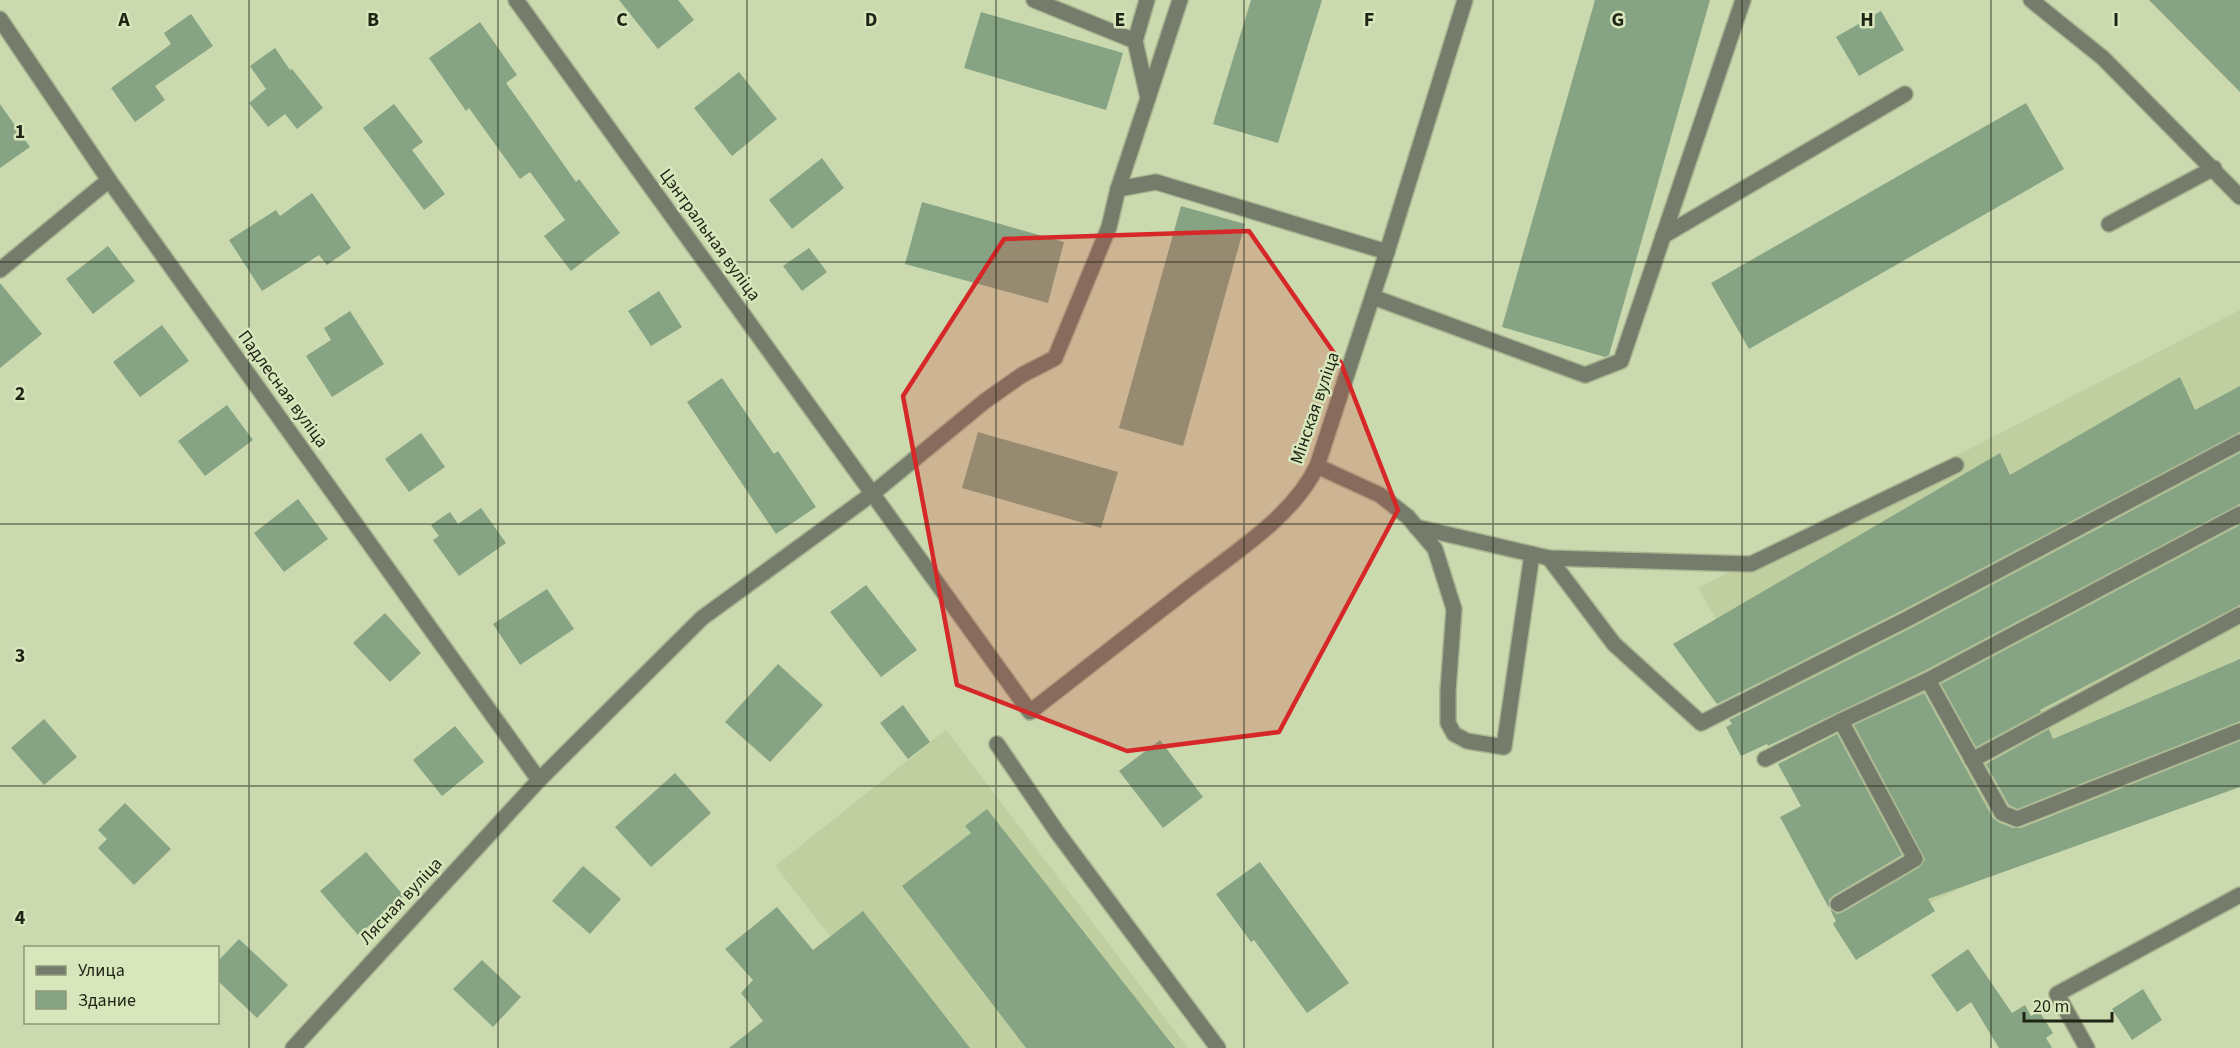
<svg xmlns="http://www.w3.org/2000/svg" width="2240" height="1048" font-family="'Source Sans 3',sans-serif">
	<style>
		.built { fill: #c0cf9f }
		.building { fill: #86a483 }
		.lines { fill: none; stroke-linecap: round; stroke-linejoin: round }
		.minor-casing { stroke: #a9b590; stroke-width: 18 }
		.minor { stroke: #767c6b; stroke-width: 15 }
		.marked { fill: #d62828; fill-opacity: 0.2; stroke: #d62828; stroke-width: 4.5; stroke-linejoin: round }
		.grid { fill: none; stroke: #1f2414; stroke-width: 1.5; stroke-opacity: 0.55 }
		.labels { text-anchor: middle; dominant-baseline: central; stroke-width: 5; stroke-linejoin: round; paint-order: stroke }
		.street-label { font-size: 18px; fill: #1f2414; stroke: #d8e6bc }
		.grid-label { font-size: 20px; text-anchor: middle; font-weight: bold; fill: #1f2414; stroke: #d8e6bc; stroke-width: 5; stroke-linejoin: round; paint-order: stroke }
	</style>
	<rect width="100%" height="100%" fill="#cbd9af"/>
	<!-- built -->
	<g class="built">
		<path d="M 2240,310 L 2240,759 L 1893,920 L 1698,588 Z"/>
		<path d="M 946,730 L 1188,1048 L 918,1048 L 775,866 Z"/>
	</g>
	<!-- building -->
	<g class="building">
		<path d="M 619,0 L 678,0 L 694,20 L 658,49 Z"/>
		<path d="M 1251,0 L 1322,0 L 1278,143 L 1213,124 Z"/>
		<path d="M 1595,0 L 1710,0 L 1609,355 L 1605,357 L 1502,327 Z"/>
		<path d="M 2149,0 L 2240,0 L 2240,92 Z"/>
		<path d="M 1881,11 L 1904,50 L 1859,76 L 1836,37 Z"/>
		<path d="M 981,12 L 1123,53 L 1106,110 L 964,68 Z"/>
		<path d="M 191,14 L 213,46 L 155,86 L 165,100 L 135,122 L 111,88 L 171,44 L 164,33 Z"/>
		<path d="M 480,22 L 517,75 L 506,83 L 576,182 L 579,179 L 620,233 L 571,271 L 544,236 L 565,220 L 530,172 L 520,179 L 469,108 L 466,111 L 429,58 Z"/>
		<path d="M 275,48 L 290,70 L 292,69 L 323,108 L 297,129 L 285,114 L 268,127 L 249,103 L 266,89 L 250,66 Z"/>
		<path d="M 739,72 L 777,119 L 732,156 L 694,108 Z"/>
		<path d="M 2026,103 L 2064,169 L 1749,349 L 1711,283 Z"/>
		<path d="M 0,104 L 30,147 L 0,168 Z"/>
		<path d="M 394,104 L 423,142 L 412,150 L 445,194 L 424,210 L 363,128 Z"/>
		<path d="M 822,158 L 844,188 L 792,229 L 769,200 Z"/>
		<path d="M 312,193 L 351,248 L 327,265 L 319,255 L 262,291 L 229,240 L 276,210 L 280,216 Z"/>
		<path d="M 922,202 L 1064,242 L 1048,303 L 905,264 Z"/>
		<path d="M 1181,206 L 1245,224 L 1183,446 L 1119,428 Z"/>
		<path d="M 108,246 L 135,281 L 93,314 L 66,279 Z"/>
		<path d="M 809,248 L 827,272 L 802,291 L 783,266 Z"/>
		<path d="M 0,283 L 42,334 L 0,368 Z"/>
		<path d="M 659,291 L 682,327 L 651,346 L 628,311 Z"/>
		<path d="M 350,311 L 384,364 L 332,397 L 306,356 L 331,340 L 324,328 Z"/>
		<path d="M 162,325 L 189,361 L 140,397 L 113,362 Z"/>
		<path d="M 2180,377 L 2195,410 L 2240,386 L 2240,432 L 1905,609 L 1717,704 L 1673,644 L 2000,453 L 2010,475 Z"/>
		<path d="M 722,378 L 774,454 L 778,451 L 816,507 L 776,534 L 687,402 Z"/>
		<path d="M 227,405 L 253,440 L 205,476 L 178,441 Z"/>
		<path d="M 978,432 L 1118,472 L 1101,528 L 962,488 Z"/>
		<path d="M 421,433 L 445,467 L 409,492 L 385,459 Z"/>
		<path d="M 2240,453 L 2240,504 L 1924,671 L 1768,746 L 1767,744 L 1741,756 L 1726,727 L 1732,724 L 1729,720 L 1913,627 Z"/>
		<path d="M 298,499 L 328,539 L 284,572 L 254,533 Z"/>
		<path d="M 481,508 L 506,543 L 459,576 L 433,540 L 439,536 L 431,525 L 450,512 L 458,524 Z"/>
		<path d="M 2240,525 L 2240,605 L 2040,710 L 2041,712 L 1976,747 L 1941,684 Z"/>
		<path d="M 866,585 L 917,650 L 881,677 L 830,612 Z"/>
		<path d="M 547,589 L 574,629 L 520,665 L 493,624 Z"/>
		<path d="M 385,613 L 421,653 L 390,682 L 353,643 Z"/>
		<path d="M 2240,659 L 2240,721 L 2017,809 L 2009,805 L 1986,764 L 2049,729 L 2053,739 Z"/>
		<path d="M 778,664 L 823,705 L 770,762 L 725,722 Z"/>
		<path d="M 1924,693 L 1993,818 L 1998,822 L 2013,828 L 2021,828 L 2240,741 L 2240,787 L 1928,899 L 1935,911 L 1856,960 L 1833,924 L 1836,921 L 1830,909 L 1837,914 L 1843,912 L 1920,867 L 1925,859 L 1854,725 Z"/>
		<path d="M 903,705 L 930,742 L 908,759 L 880,723 Z"/>
		<path d="M 44,719 L 77,757 L 44,785 L 11,748 Z"/>
		<path d="M 455,726 L 484,762 L 442,796 L 413,760 Z"/>
		<path d="M 1837,734 L 1902,855 L 1833,896 L 1829,900 L 1829,908 L 1780,817 L 1801,806 L 1778,764 Z"/>
		<path d="M 1160,740 L 1203,797 L 1163,828 L 1119,771 Z"/>
		<path d="M 675,773 L 711,813 L 651,867 L 615,827 Z"/>
		<path d="M 125,803 L 171,849 L 134,885 L 98,848 L 107,839 L 98,830 Z"/>
		<path d="M 987,809 L 1175,1048 L 1026,1048 L 902,886 L 971,833 L 965,826 Z"/>
		<path d="M 366,852 L 404,896 L 358,935 L 320,891 Z"/>
		<path d="M 1260,862 L 1349,983 L 1307,1013 L 1254,940 L 1251,942 L 1216,894 Z"/>
		<path d="M 583,866 L 621,899 L 590,934 L 552,901 Z"/>
		<path d="M 777,907 L 813,950 L 863,911 L 970,1048 L 729,1048 L 763,1021 L 741,993 L 753,980 L 725,949 Z"/>
		<path d="M 239,939 L 288,985 L 257,1018 L 218,981 L 218,961 Z"/>
		<path d="M 1968,949 L 2012,1013 L 2025,1005 L 2031,1016 L 2039,1011 L 2053,1033 L 2046,1038 L 2052,1048 L 1999,1048 L 1971,1002 L 1957,1012 L 1931,975 Z"/>
		<path d="M 482,960 L 521,997 L 493,1027 L 453,989 Z"/>
		<path d="M 2143,989 L 2162,1020 L 2132,1040 L 2112,1009 Z"/>
	</g>
	<g class="lines">
		<!-- minor casing -->
		<g class="minor-casing">
			<g id="minor">
				<path d="M 516,0 L 1030,712 C 1083,671 1136,629 1189,588 C 1232,554 1293,517 1317,466 L 1387,252 L 1465,0"/>
				<path d="M 2031,0 L 2103,58 L 2240,197"/>
				<path d="M 0,19 L 109,180 L 539,780"/>
				<path d="M 1135,41 L 1147,0"/>
				<path d="M 1148,98 L 1180,0"/>
				<path d="M 1118,189 L 1156,182 L 1387,252"/>
				<path d="M 2109,224 L 2214,168"/>
				<path d="M 1663,236 L 1905,94"/>
				<path d="M 0,270 L 109,180"/>
				<path d="M 1373,297 L 1585,375 L 1621,361 L 1743,0"/>
				<path d="M 1317,466 L 1380,495 L 1408,517 L 1435,549 L 1454,609 L 1448,691 L 1448,723 L 1454,734 L 1467,741 L 1504,747 L 1532,554"/>
				<path d="M 2240,514 L 1928,680 L 2002,813 L 2017,819 L 2240,731"/>
				<path d="M 1416,527 L 1549,558 L 1751,564 L 1956,465"/>
				<path d="M 1549,558 L 1614,644 L 1701,723 L 1909,618 L 2240,442"/>
				<path d="M 997,744 L 1057,832 L 1218,1048"/>
				<path d="M 1765,759 L 1841,721"/>
				<path d="M 1972,760 L 2240,615"/>
				<path d="M 1838,904 L 1915,859 L 1841,721 L 1928,680"/>
				<path d="M 293,1048 L 539,780 L 702,618 L 872,494 L 985,401 L 1022,375 L 1055,358 L 1109,227 L 1118,189 L 1148,98 L 1135,41 L 1034,0"/>
				<path d="M 2087,1048 L 2057,994 L 2240,895"/>
			</g>
		</g>
		<!-- minor -->
		<use href="#minor" class="minor"/>
	</g>
	<!-- marked area -->
	<path class="marked" d="M 1249,231 L 1341,363 L 1398,510 L 1279,732 L 1127,751 L 957,685 L 903,396 L 1004,239 Z"/>
	<!-- grid -->
	<path class="grid" d="M 249,0 L 249,1048M 498,0 L 498,1048M 747,0 L 747,1048M 996,0 L 996,1048M 1244,0 L 1244,1048M 1493,0 L 1493,1048M 1742,0 L 1742,1048M 1991,0 L 1991,1048M 0,262 L 2240,262M 0,524 L 2240,524M 0,786 L 2240,786"/>
	<g class="labels">
		<!-- street labels -->
		<g class="street-label">
			<text transform="translate(710 235) rotate(54)">Цэнтральная вуліца</text>
			<text transform="translate(283 389) rotate(54)">Падлесная вуліца</text>
			<text transform="translate(1315 408) rotate(-71)">Мінская вуліца</text>
			<text transform="translate(401 901) rotate(-47)">Лясная вуліца</text>
		</g>
	</g>
	<g class="grid-label">
		<text x="124" y="26">A</text>
		<text x="373" y="26">B</text>
		<text x="622" y="26">C</text>
		<text x="871" y="26">D</text>
		<text x="1120" y="26">E</text>
		<text x="1369" y="26">F</text>
		<text x="1618" y="26">G</text>
		<text x="1867" y="26">H</text>
		<text x="2116" y="26">I</text>
		<text x="20" y="138">1</text>
		<text x="20" y="400">2</text>
		<text x="20" y="662">3</text>
		<text x="20" y="924">4</text>
	</g>
	<!-- legend -->
	<rect x="24" y="946" width="195" height="78" fill="#d8e6bc" stroke="#8e9879" stroke-width="1.5"/>
	<rect x="36" y="966" width="30" height="9" fill="#767c6b" stroke="#8e9879" stroke-width="1.5"/>
	<text x="78" y="976" font-size="18" fill="#1f2414">Улица</text>
	<rect x="36" y="991" width="30" height="18" fill="#86a483" stroke="#8e9879" stroke-width="1.5"/>
	<text x="78" y="1006" font-size="18" fill="#1f2414">Здание</text>
	<!-- scale -->
	<path d="M2024 1012v9h88v-9" fill="none" stroke="#1f2414" stroke-width="3"/>
	<text x="2033" y="1012" font-size="18" fill="#1f2414" stroke="#d8e6bc" stroke-width="4.5" paint-order="stroke">20 m</text>
</svg>
